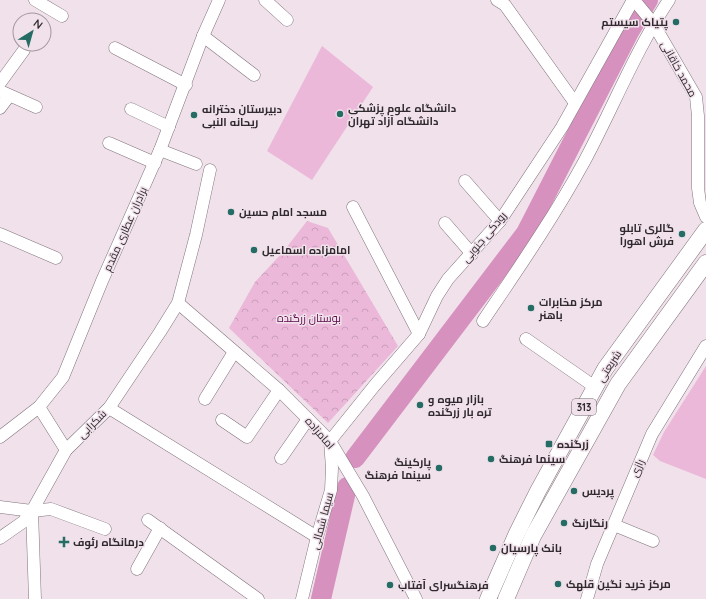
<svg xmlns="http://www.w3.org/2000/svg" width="706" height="599" font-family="Quicksand,Cairo,sans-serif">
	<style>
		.green { fill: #ebb8da }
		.park { fill: url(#park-crowns) }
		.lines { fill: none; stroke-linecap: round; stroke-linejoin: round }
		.river { stroke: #d691bf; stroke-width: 20 }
		.minor-casing { stroke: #81747c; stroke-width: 13 }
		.major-casing { stroke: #81747c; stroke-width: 17 }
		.minor { stroke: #fff; stroke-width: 12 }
		.major { stroke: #fff; stroke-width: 16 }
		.poi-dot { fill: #246c64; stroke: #f0e1ea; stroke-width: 1.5 }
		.labels { text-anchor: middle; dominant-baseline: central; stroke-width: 3; stroke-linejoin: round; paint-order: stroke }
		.shield { fill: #f0e1ea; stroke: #6a6166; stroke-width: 1 }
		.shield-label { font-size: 10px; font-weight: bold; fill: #302a2e }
		.poi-label { font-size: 11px; font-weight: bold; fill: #302a2e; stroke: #f0e1ea; text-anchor: start }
		.street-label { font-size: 11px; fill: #302a2e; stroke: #f0e1ea }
		.park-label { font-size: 11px; fill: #5c084a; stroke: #f0e1ea }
	</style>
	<defs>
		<pattern id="park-crowns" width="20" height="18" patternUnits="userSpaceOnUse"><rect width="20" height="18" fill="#ebb8da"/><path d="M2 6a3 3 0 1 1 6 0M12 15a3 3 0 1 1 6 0" fill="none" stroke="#ca9ebb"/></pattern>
	</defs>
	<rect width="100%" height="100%" fill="#f0e1ea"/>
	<!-- green -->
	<g class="green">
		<path d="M 322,46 L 373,87 L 312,180 L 267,151 Z"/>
		<path d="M 706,366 L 706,479 L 660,461 L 653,455 L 664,432 Z"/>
	</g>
	<!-- park -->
	<path class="park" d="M 307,221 L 328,228 L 398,346 L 328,423 L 229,328 L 255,282 L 283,252 Z"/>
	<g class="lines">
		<!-- river -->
		<g class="river">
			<path d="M 355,458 L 526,233 L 629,32 L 648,0"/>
			<path d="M 321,599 L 347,487"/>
		</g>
		<!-- minor casing -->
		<g class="minor-casing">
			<g id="minor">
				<path d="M 35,0 L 62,16"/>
				<path d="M 265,0 L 287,20"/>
				<path d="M 497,0 L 505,5 L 575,103"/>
				<path d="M 634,0 L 653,23 L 696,97 L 698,116 L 698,188 L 700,203 L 706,217"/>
				<path d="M 203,36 L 254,75"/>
				<path d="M 115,48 L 186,85"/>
				<path d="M 0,83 L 24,50"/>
				<path d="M 0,91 L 36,107"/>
				<path d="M 0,108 L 9,96"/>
				<path d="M 131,109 L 169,127"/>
				<path d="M 109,143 L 155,163"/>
				<path d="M 160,150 L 196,164"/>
				<path d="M 465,181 L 500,221"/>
				<path d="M 353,207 L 419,334"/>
				<path d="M 445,223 L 472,254"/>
				<path d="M 0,234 L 56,258"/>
				<path d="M 178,303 L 279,390 L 330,441 L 363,496 L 416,599"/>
				<path d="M 483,321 C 518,269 554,217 584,162 C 613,108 635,51 669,0"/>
				<path d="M 526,339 L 595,387"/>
				<path d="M 205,399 L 234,352"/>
				<path d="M 39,407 L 66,450"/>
				<path d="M 109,408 L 317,537"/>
				<path d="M 222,420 L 247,437 L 279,390"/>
				<path d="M 0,437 L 39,407 L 63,377 L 102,281 L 160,150 L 203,36 L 219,0"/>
				<path d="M 281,458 L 308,419"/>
				<path d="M 0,507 L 32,511 L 51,509 L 105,529"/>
				<path d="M 32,511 L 35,599"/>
				<path d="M 148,520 L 258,599"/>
				<path d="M 614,525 L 653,541"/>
				<path d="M 0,538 L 23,522 L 32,511 L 66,450 L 109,408 L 160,332 L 178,303 L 196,235 L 210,170"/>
				<path d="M 137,569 L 160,528"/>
				<path d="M 302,599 L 317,537 L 331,490 L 332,468 L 330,441 L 375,385 L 419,334 L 437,296 L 448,279 L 500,221 L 562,127 L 633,0"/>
				<path d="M 587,599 L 597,564 L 652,434 L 706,346"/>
			</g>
		</g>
		<!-- major casing -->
		<g class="major-casing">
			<g id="major">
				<path d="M 488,599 L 517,533 L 538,491 L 605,369 L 706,230"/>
				<path d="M 506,599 L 533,536 L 618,384 L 706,263"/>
			</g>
		</g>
		<!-- minor -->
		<use href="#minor" class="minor"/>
		<!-- major -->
		<use href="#major" class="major"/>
	</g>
	<!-- markers -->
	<g class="poi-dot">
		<circle cx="676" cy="22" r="4"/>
		<circle cx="340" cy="114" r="4"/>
		<circle cx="194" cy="115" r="4"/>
		<circle cx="231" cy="212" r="4"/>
		<circle cx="682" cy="234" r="4"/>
		<circle cx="254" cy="250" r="4"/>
		<circle cx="531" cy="308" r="4"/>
		<circle cx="420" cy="405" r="4"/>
		<rect x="545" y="440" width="8" height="8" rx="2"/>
		<circle cx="491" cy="459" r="4"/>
		<circle cx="439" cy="468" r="4"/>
		<circle cx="574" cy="491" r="4"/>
		<circle cx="564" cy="523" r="4"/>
		<path d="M62 536h4v4h4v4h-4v4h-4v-4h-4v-4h4z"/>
		<circle cx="493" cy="548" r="4"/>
		<circle cx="558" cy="584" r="4"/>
		<circle cx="390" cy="585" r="4"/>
	</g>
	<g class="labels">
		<!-- shield labels -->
		<rect class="shield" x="572" y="399" width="24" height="16" rx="3"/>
		<g class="shield-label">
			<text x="584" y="407">313</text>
		</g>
		<!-- poi labels -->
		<g class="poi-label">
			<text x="668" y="22" text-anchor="end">پتیاک سیستم</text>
			<text x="348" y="108">دانشگاه علوم پزشکی<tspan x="348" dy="13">دانشگاه آزاد تهران</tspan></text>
			<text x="202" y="109">دبیرستان دخترانه<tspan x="202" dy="13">ریحانه النبی</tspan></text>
			<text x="239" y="212">مسجد امام حسین</text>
			<text x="674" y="228" text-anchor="end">گالری تابلو<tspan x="674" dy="13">فرش اهورا</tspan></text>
			<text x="262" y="250">امامزاده اسماعیل</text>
			<text x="539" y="302">مرکز مخابرات<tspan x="539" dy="13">باهنر</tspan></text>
			<text x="428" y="399">بازار میوه و<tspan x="428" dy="13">تره بار زرگنده</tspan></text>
			<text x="557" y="444">زرگنده</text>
			<text x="499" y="459">سینما فرهنگ</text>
			<text x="431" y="462" text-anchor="end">پارکینگ<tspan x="431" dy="13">سینما فرهنگ</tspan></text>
			<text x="582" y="491">پردیس</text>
			<text x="572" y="523">رنگارنگ</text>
			<text x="73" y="542">درمانگاه رئوف</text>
			<text x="501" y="548">بانک پارسیان</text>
			<text x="566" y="584">مرکز خرید نگین قلهک</text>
			<text x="398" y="585">فرهنگسرای آفتاب</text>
		</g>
		<!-- street labels -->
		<g class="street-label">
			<text transform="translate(679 69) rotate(61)">محمد خاقانی</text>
			<text transform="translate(125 229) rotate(-66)">برادران عطاری مقدم</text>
			<text transform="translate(484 237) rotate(-50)">رودکی جنوبی</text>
			<text transform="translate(609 366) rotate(-57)">شریعتی</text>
			<text transform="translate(92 424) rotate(-45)">شکرابی</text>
			<text transform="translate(320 433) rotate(49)">امامزاده</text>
			<text transform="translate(637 468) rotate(-67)">رازی</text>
			<text transform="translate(322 521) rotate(-75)">سیما شمالی</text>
		</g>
		<!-- park labels -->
		<g class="park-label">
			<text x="309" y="318">بوستان زرگنده</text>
		</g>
	</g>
	<!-- north arrow -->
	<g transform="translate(32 32) rotate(37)"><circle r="19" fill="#f0e1ea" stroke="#a3989f"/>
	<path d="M0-3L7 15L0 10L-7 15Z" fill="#246c64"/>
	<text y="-6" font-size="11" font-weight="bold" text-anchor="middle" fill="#302a2e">N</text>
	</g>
</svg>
